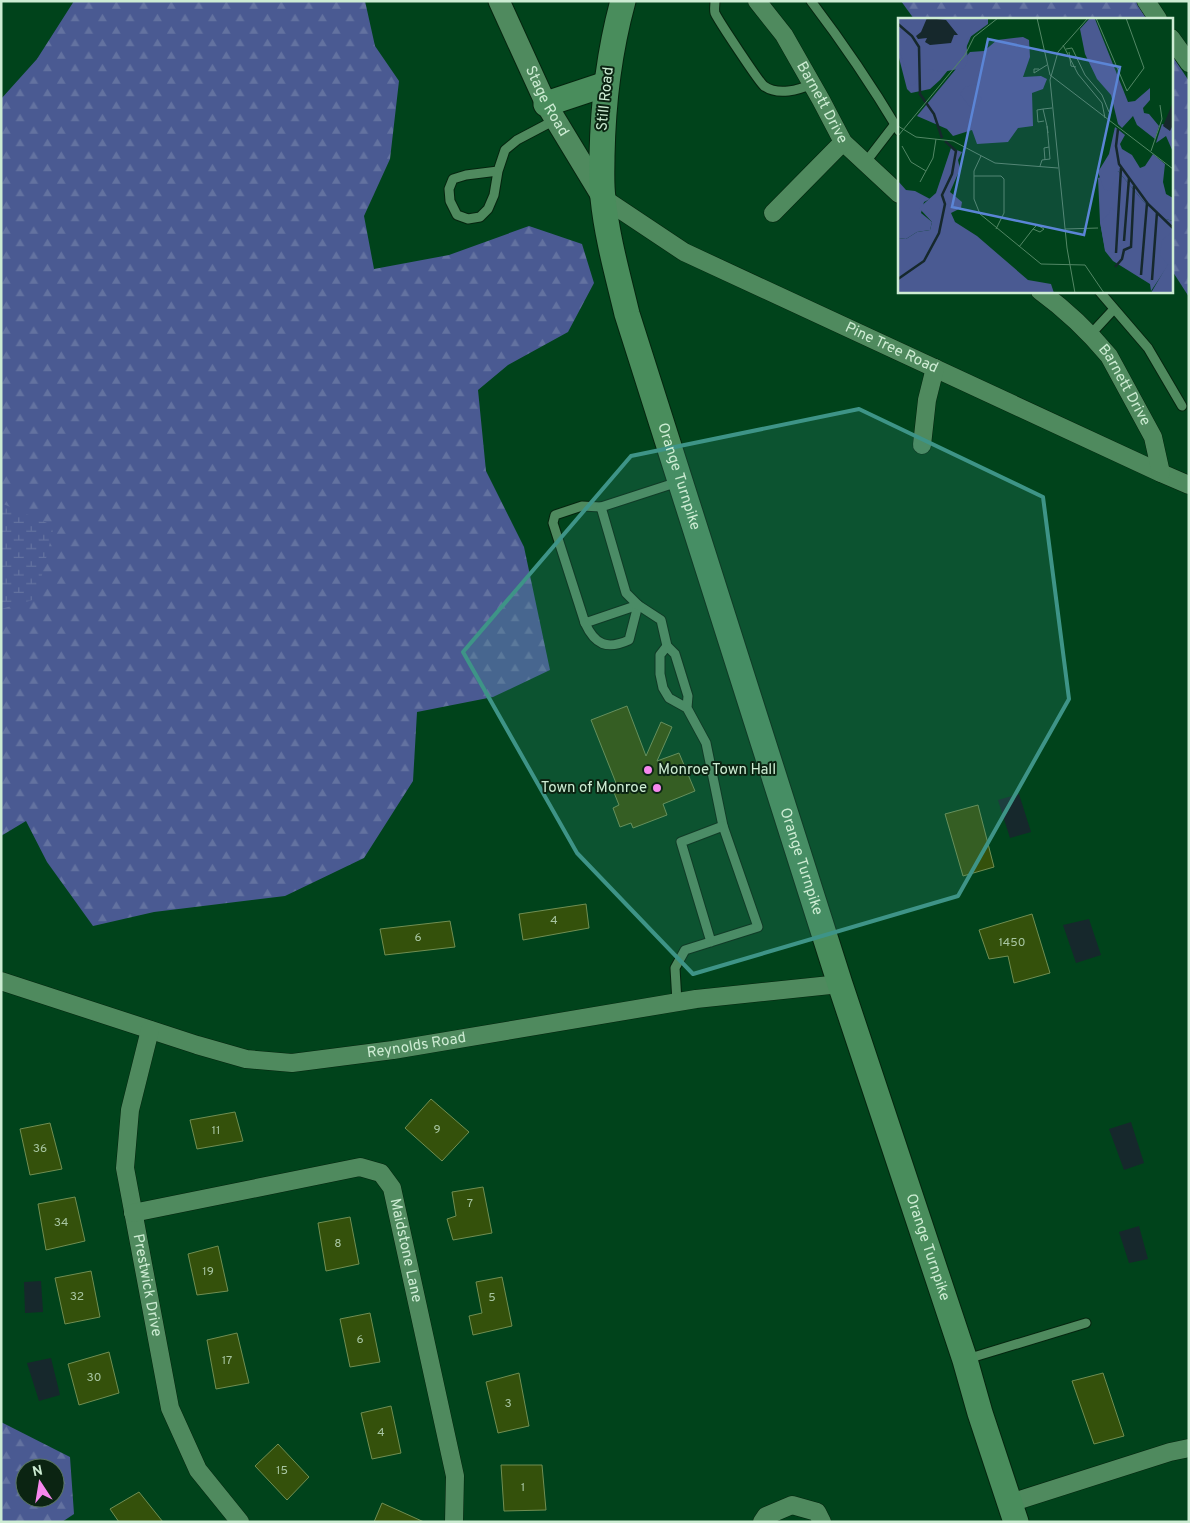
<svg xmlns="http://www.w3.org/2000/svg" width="1190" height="1523" font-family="Overpass,sans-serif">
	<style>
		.forest { fill: url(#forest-firs); fill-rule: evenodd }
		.wetland { fill: url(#wetland-marsh) }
		.water { fill: #16282c }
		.building { fill: #34510b; stroke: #708e52 }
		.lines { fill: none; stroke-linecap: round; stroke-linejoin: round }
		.service-casing { stroke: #05250f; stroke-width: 11 }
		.minor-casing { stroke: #05250f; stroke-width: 19 }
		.tertiary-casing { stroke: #05250f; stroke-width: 23 }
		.secondary-casing { stroke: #05250f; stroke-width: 27 }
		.service { stroke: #4f8a5e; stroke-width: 9 }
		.minor { stroke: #4f8a5e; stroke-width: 18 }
		.tertiary { stroke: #4f8a5e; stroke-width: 21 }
		.secondary { stroke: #498d5c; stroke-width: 25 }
		.marked { fill: #3e9487; fill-opacity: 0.2; stroke: #3e9487; stroke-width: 4; stroke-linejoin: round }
		.poi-dot { fill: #f688ed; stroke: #0b2412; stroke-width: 2 }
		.labels { text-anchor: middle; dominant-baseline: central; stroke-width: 4; stroke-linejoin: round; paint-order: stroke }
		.number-label { font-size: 12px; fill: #a7c5a1 }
		.street-label { font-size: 15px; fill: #cdecd3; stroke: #0b2412 }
		.poi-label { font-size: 15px; fill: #cdecd3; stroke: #0b2412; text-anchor: start }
		.inset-river { fill: none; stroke: #16282c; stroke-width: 2.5 }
		.inset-road { fill: none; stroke: #528765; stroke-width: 1 }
		.view { fill: #5b85d6; fill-opacity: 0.15; stroke: #5b85d6; stroke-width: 2.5 }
		.inset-edge { fill: none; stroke: #cdecd3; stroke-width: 2.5 }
	</style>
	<defs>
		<pattern id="forest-firs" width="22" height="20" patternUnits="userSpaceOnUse" patternTransform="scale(1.25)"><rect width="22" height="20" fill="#4a5a92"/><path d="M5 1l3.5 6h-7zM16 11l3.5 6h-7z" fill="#6372a0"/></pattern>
		<pattern id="wetland-marsh" width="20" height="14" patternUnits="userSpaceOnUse" patternTransform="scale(1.25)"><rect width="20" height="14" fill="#4a5a92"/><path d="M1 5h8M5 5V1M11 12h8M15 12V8" fill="none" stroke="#6372a0"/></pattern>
	</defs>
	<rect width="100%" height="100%" fill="#00431b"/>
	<!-- forest -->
	<g class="forest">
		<path d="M 74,1 L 365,1 L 375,46 L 399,81 L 390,159 L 364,216 L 374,269 L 449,255 L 529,226 L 582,244 L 594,283 L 568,332 L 508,365 L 478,390 L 486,471 L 524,547 L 550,670 L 493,697 L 417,712 L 413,781 L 364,858 L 285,896 L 154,912 L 93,926 L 47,862 L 26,821 L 1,836 L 1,99 L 37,59 Z"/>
		<path d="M 901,1 L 1136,1 L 1147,19 L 914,19 Z"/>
		<path d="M 1171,54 L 1189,81 L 1189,297 L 1171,269 Z"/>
		<path d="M 1,1422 L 70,1457 L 74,1514 L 62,1522 L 1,1522 ZM 25,1468 L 55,1468 L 55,1498 L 25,1498 Z"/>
	</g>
	<!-- wetland -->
	<path class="wetland" d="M 1,503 L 54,526 L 36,599 L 1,609 Z"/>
	<!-- water -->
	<g class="water">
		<path d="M 1019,794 L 1031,832 L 1010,838 L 998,800 Z"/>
		<path d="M 1089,919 L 1101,955 L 1076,963 L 1063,925 Z"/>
		<path d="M 1131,1122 L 1144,1163 L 1124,1170 L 1109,1129 Z"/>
		<path d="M 1139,1226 L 1148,1259 L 1129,1263 L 1119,1232 Z"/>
		<path d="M 41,1281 L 43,1312 L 25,1313 L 24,1282 Z"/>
		<path d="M 51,1358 L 60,1395 L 39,1401 L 27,1363 Z"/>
	</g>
	<!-- building -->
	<g class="building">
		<path d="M 627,706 L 646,756 L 661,722 L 672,727 L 657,761 L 679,753 L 695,791 L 663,804 L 667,815 L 633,828 L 631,823 L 620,827 L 613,808 L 619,805 L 611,785 L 616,783 L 591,720 Z"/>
		<path d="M 978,805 L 994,867 L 963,876 L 945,814 Z"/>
		<path d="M 586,904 L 589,928 L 523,940 L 519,914 Z"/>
		<path d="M 1032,914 L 1050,973 L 1014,983 L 1008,956 L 989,959 L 979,930 Z"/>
		<path d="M 450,921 L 455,947 L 385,955 L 380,929 Z"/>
		<path d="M 431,1099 L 469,1132 L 442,1161 L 405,1128 Z"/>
		<path d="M 235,1112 L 243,1141 L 197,1149 L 190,1120 Z"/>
		<path d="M 50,1123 L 62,1169 L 30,1175 L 20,1129 Z"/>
		<path d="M 483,1187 L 492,1233 L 453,1240 L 447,1219 L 456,1216 L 452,1192 Z"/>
		<path d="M 75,1197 L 85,1241 L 46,1250 L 38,1204 Z"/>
		<path d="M 350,1217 L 359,1264 L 326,1271 L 318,1223 Z"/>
		<path d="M 218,1246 L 228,1291 L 197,1295 L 188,1254 Z"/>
		<path d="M 91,1271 L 100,1317 L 65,1324 L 55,1278 Z"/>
		<path d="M 502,1277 L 512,1326 L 473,1335 L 469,1316 L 482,1313 L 476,1282 Z"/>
		<path d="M 370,1313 L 380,1362 L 350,1367 L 340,1319 Z"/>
		<path d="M 237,1333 L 249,1383 L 216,1389 L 207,1340 Z"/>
		<path d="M 109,1352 L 119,1393 L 79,1405 L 68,1364 Z"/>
		<path d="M 519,1373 L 529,1426 L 498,1433 L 486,1382 Z"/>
		<path d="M 1103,1373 L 1124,1436 L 1094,1444 L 1072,1381 Z"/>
		<path d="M 391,1406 L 401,1453 L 372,1459 L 361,1413 Z"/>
		<path d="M 278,1444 L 309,1477 L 287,1500 L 255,1466 Z"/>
		<path d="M 501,1465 L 542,1465 L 546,1510 L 504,1511 Z"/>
		<path d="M 139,1492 L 163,1522 L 119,1522 L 110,1509 Z"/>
		<path d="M 382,1503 L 424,1522 L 374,1522 Z"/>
	</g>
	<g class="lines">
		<!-- service casing -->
		<g class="service-casing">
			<g id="service">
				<path d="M 715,1 C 715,5 714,10 715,13 C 718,20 759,82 764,86 C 778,96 799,90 812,84"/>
				<path d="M 811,1 C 843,43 872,86 899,131"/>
				<path d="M 865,163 L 895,124"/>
				<path d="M 498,171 L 466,175 L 453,179 L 449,189 L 450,201 L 457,215 L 468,219 L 480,217 L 488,209 L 494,195 L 498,171 L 505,150 L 517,140 L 555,120"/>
				<path d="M 1099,291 L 1148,348 L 1182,406"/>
				<path d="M 1090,335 L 1114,309"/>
				<path d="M 601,507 L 582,506 L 555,515 L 553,523 L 585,623 L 638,605"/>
				<path d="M 585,623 C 595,645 607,650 629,640 L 638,605"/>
				<path d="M 667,646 L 661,620 L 638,605 L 626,593 L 601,507 L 678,482"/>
				<path d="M 687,708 L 669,698 L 663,688 L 660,674 L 660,655 L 667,646 L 675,654 L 688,696 L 687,708 L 706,743 L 723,826"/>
				<path d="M 677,1002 L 675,968 L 685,950 L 758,927 L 723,826 L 681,842 L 711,942"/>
				<path d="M 967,1359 L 1086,1323"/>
			</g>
		</g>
		<!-- minor casing -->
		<g class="minor-casing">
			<g id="minor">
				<path id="s1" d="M 757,1 L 784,35 L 821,100 L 843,142 L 899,194"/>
				<path d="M 1146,1 L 1158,19"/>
				<path d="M 1171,38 L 1189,63"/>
				<path id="s2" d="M 603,198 L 684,252 L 1161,473 L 1189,485"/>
				<path d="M 773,213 L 843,142"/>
				<path id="s3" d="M 1040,291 C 1066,310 1089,332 1109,356 L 1153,437 L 1161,473"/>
				<path d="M 922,445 L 927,400 L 935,368"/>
				<path id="s4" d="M 1,981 L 197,1045 L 246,1059 L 292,1063 L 393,1050 L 696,999 L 840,984"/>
				<path id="s5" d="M 150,1030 L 130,1110 L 125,1168 L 170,1408 L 198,1470 L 240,1522"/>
				<path id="s6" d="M 133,1213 L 360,1167 L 381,1173 L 392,1188 L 455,1476 L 454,1522"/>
				<path d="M 1010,1503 L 1170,1452 L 1189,1448"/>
				<path d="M 762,1522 L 766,1516 L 792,1505 L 817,1512 L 822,1522"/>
			</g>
		</g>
		<!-- tertiary casing -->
		<g class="tertiary-casing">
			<g id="tertiary">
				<path id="s7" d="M 499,1 L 546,104 L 603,198"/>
			</g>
		</g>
		<!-- secondary casing -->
		<g class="secondary-casing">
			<g id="secondary">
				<path id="s8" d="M 623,1 C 609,52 603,103 602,156 C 602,170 601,184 603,198 C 607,238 618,276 627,314 L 840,984 L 965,1360 L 980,1413 L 1016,1522"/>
				<path d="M 546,104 L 606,84"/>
			</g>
		</g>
		<!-- service -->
		<use href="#service" class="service"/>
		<!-- minor -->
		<use href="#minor" class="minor"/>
		<!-- tertiary -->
		<use href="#tertiary" class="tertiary"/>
		<!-- secondary -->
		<use href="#secondary" class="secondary"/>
	</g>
	<!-- marked area -->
	<path class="marked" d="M 859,409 L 1043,497 L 1069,699 L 958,896 L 693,974 L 577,853 L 463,652 L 631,456 Z"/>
	<!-- markers -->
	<g class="poi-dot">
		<circle cx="648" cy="770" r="5"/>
		<circle cx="657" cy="788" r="5"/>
	</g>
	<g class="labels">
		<!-- number labels -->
		<g class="number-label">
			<text x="554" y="921">4</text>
			<text x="418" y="938">6</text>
			<text x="1012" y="943">1450</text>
			<text x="437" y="1130">9</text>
			<text x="216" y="1131">11</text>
			<text x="40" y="1149">36</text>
			<text x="470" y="1204">7</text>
			<text x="61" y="1223">34</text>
			<text x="338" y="1244">8</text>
			<text x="208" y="1272">19</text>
			<text x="77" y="1297">32</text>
			<text x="492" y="1298">5</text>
			<text x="360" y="1340">6</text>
			<text x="227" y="1361">17</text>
			<text x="94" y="1378">30</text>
			<text x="508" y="1404">3</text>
			<text x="381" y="1433">4</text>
			<text x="282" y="1471">15</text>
			<text x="523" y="1488">1</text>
		</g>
		<!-- street labels -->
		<g class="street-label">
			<text transform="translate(606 99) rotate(-84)">Still Road</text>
			<text stroke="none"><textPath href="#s7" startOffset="111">Stage Road</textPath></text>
			<text stroke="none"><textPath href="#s1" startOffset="121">Barnett Drive</textPath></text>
			<text stroke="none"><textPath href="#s2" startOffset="326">Pine Tree Road</textPath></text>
			<text stroke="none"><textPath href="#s3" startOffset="128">Barnett Drive</textPath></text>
			<text stroke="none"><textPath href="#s8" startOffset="488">Orange Turnpike</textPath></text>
			<text stroke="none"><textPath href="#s8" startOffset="892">Orange Turnpike</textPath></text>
			<text stroke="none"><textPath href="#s4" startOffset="429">Reynolds Road</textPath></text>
			<text stroke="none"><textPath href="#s8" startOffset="1298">Orange Turnpike</textPath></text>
			<text stroke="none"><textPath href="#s6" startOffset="336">Maidstone Lane</textPath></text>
			<text stroke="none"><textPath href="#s5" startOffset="260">Prestwick Drive</textPath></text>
		</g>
		<!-- poi labels -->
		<g class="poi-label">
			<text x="658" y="770">Monroe Town Hall</text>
			<text x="647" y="788" text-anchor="end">Town of Monroe</text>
		</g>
	</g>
	<!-- overview -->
	<g transform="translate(898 18)">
		<rect width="275" height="275" fill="#00431b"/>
		<path d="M 0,0 L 91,0 L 74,16 L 68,30 L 42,62 L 32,71 L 13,75 L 9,71 L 0,36 ZM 220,153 L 245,183 L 264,200 L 275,203 L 275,240 L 253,273 L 252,266 L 215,243 L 207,233 L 202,204 L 200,160 ZM 0,163 L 8,172 L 17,173 L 32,181 L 26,184 L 23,195 L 34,204 L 32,212 L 19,214 L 8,221 L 0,220 Z" fill="#4a5a92"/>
		<path d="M 192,0 L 197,1 L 230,84 L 237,83 L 252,70 L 252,82 L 245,90 L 246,95 L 251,96 L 261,108 L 257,121 L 239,107 L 235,98 L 224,110 L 220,106 L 213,77 L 199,61 L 187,36 L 182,11 ZM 125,19 L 131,22 L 132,39 L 125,59 L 143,58 L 149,61 L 145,71 L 134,75 L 135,108 L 120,110 L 110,124 L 79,126 L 74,112 L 55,118 L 49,111 L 19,98 L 72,34 L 86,33 L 99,22 ZM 275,100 L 275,134 L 268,118 L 258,125 L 264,106 L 274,109 ZM 217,109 L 227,117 L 222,126 L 224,131 L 234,137 L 242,150 L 247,148 L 255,136 L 267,146 L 265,164 L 268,176 L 275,180 L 275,203 L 264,200 L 245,183 L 220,153 L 212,173 L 206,171 L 200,154 L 211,136 ZM 53,130 L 64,134 L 60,142 L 62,151 L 52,174 L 64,184 L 63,190 L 53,195 L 57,204 L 79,218 L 130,262 L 153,266 L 156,275 L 0,275 L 0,220 L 8,221 L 19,214 L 32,212 L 34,204 L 21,190 L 38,175 ZM 275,240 L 275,275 L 253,275 L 271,244 Z" fill="#4a5a92"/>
		<path d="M 17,0 L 90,0 L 90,6 L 68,22 L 70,43 L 66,50 L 44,54 L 31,51 L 22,54 L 17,66 L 13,68 L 0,28 L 0,4 ZM 79,66 L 78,76 L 84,80 L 80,88 L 72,89 L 62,76 L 67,69 ZM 213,189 L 222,200 L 229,222 L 215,235 L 207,231 L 202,204 L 211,196 ZM 275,213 L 275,246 L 270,247 L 262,237 L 264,222 Z" fill="#4a5a92"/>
		<path d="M 29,0 L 48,2 L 60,17 L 56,17 L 53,25 L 32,27 L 27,24 L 29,20 L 20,21 L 18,18 L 23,14 ZM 275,84 L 274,109 L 272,113 L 265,108 Z" fill="#16282c"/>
		<path class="inset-river" d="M 0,6 L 14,18 L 21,29 L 22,76 L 36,96 L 44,120M 220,111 L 218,128 L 221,146 L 250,186 L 275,210M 226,223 L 231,160M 218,235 L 223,150M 217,249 L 224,241 L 226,232 L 233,229 L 236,168M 243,257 L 249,185M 0,261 L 26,243 L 41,215 L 47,186 L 44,177 L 54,156 L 58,133 L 47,123M 254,262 L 259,194"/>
		<path class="inset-road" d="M 139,0 L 152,57 L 275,151M 198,0 L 229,73 L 246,50 L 228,0M 165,27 L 180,56 L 204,85 L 207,100M 168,31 L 174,30 L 187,57 L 204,77 L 211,94M 171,34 L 173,48 L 178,49M 141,51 L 136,51 L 136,55 L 149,47M 145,91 L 139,92 L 140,104 L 146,103M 0,108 L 18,119 L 55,123 L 97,145 L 160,150M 149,108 L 145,91 L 154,90M 150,115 L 149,108 L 151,129M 0,118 L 67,37 L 76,19 L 100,0M 4,128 L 13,144 L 28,153M 253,133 L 264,101 L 262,87M 83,138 L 76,153 L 76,181 L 82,196 L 143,246 L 187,247 L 206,275M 142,148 L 144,142 L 152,141 L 151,129 L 146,130 L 147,142M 76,158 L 103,158 L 106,161 L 106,195 L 98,211M 22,164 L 35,140 L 38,121M 167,211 L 200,210M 121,229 L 135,211 L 139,207 L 146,211 L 142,214 L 135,211M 177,275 L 169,230 L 152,62 L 160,34 L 190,0"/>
		<path class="view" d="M 90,21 L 222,49 L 186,217 L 54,189 Z"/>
		<rect width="275" height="275" class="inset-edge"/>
	</g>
	<!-- border -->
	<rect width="1190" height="1523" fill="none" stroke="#cdecd3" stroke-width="5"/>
	<!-- north arrow -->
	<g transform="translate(40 1483) rotate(348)"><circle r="24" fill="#0b2412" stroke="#59745f"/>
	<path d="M0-4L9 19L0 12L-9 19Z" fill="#f688ed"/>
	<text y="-8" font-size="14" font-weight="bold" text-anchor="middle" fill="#cdecd3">N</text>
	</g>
</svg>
